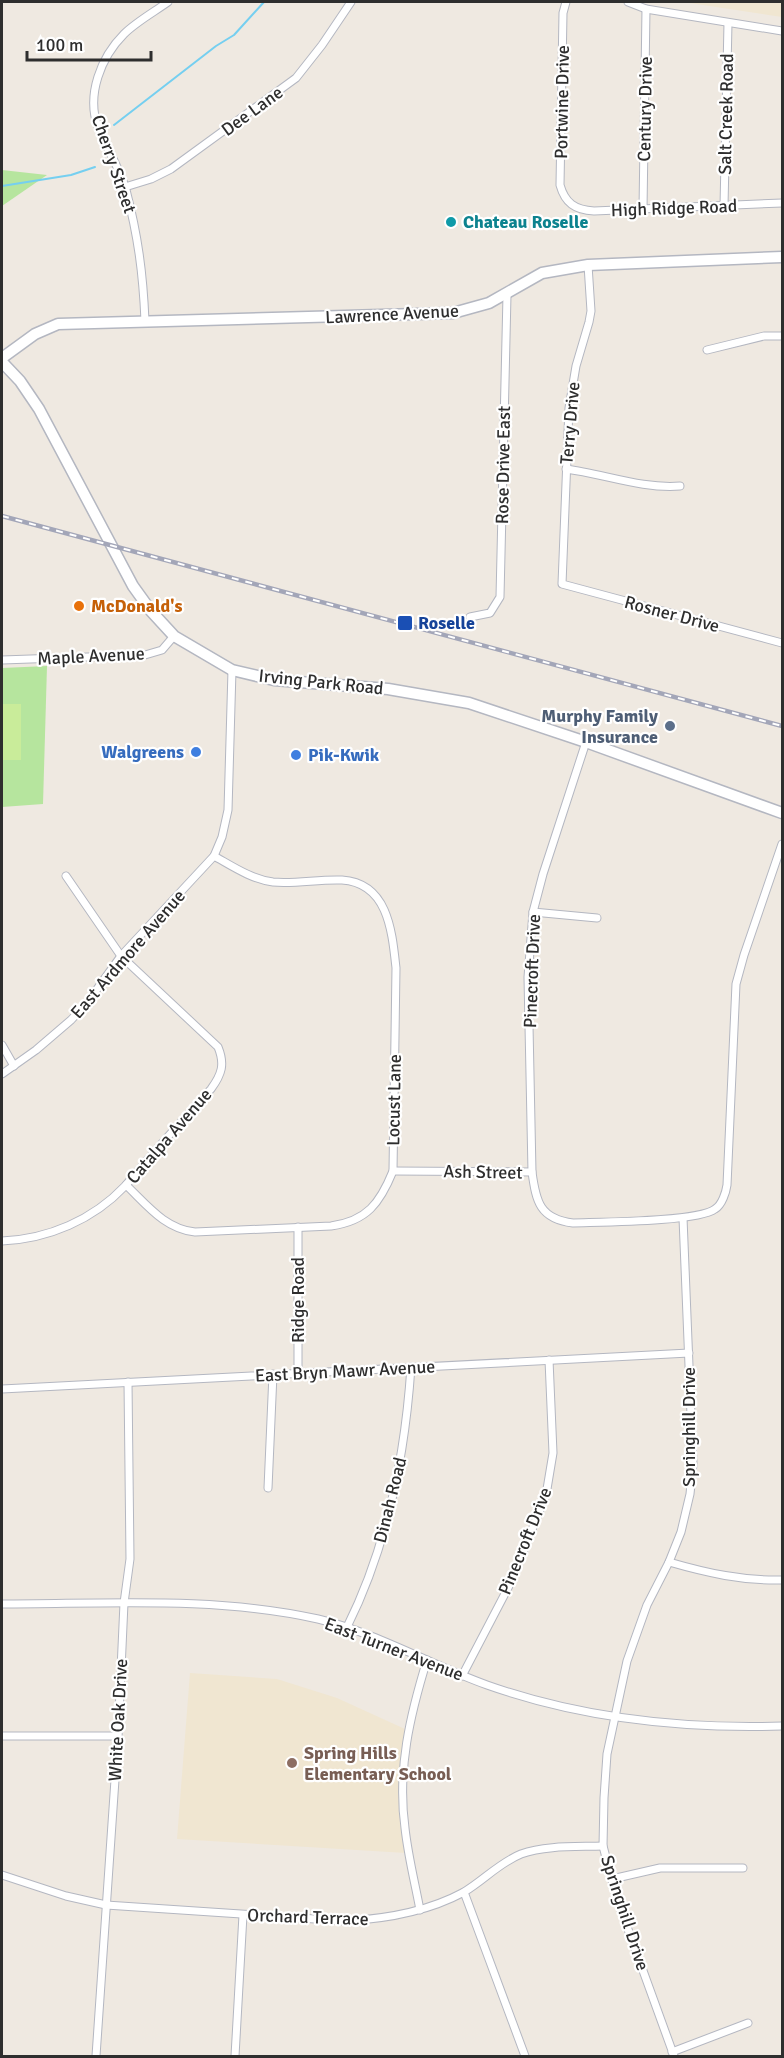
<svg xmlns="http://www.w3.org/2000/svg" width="784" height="2058" font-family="Signika,sans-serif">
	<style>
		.education { fill: #f0e6d1 }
		.green { fill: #b6e59e }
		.pitch { fill: #c9ec9a }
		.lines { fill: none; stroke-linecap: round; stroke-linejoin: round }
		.stream { stroke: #75cff0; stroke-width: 2 }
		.street-casing { stroke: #b4b7c1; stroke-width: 9 }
		.secondary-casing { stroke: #b4b7c1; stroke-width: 13 }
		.street { stroke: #fff; stroke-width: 7 }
		.secondary { stroke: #fff; stroke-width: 10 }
		.rail-casing { stroke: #a3a6b8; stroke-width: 4.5 }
		.rail { stroke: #fff; stroke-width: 2; stroke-dasharray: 7; stroke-linecap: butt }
		.culture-dot { fill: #0f9aa8; stroke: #fff; stroke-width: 2 }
		.food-dot { fill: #e8710a; stroke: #fff; stroke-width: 2 }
		.transit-dot { fill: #1a4fb4; stroke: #fff; stroke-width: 2 }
		.service-dot { fill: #5c6f8a; stroke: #fff; stroke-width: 2 }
		.shop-dot { fill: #3f7fe0; stroke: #fff; stroke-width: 2 }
		.education-dot { fill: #8d6e63; stroke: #fff; stroke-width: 2 }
		.labels { text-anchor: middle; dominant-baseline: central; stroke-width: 4.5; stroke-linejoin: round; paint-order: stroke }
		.street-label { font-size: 18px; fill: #2e2e2e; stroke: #fff }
		.culture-label { font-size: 18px; font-weight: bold; fill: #0d838f; stroke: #fff; text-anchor: start }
		.food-label { font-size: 18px; font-weight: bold; fill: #c56008; stroke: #fff; text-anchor: start }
		.transit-label { font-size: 18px; font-weight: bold; fill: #164399; stroke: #fff; text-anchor: start }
		.service-label { font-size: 18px; font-weight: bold; fill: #4e5e75; stroke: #fff; text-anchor: end }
		.shop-label { font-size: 18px; font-weight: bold; fill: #366cbe; stroke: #fff; text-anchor: end }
		.education-label { font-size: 18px; font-weight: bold; fill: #785e54; stroke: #fff; text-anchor: start }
	</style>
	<rect width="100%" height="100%" fill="#efe9e1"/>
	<!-- education -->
	<g class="education">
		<path d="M 683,2 L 782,2 L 782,17 Z"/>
		<path d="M 190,1673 L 277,1679 L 337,1698 L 405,1729 L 399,1796 L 406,1853 L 177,1839 Z"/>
	</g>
	<!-- green -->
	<g class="green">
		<path d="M 2,170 L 47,175 L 2,206 Z"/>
		<path d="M 47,666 L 43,804 L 2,807 L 2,668 Z"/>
	</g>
	<!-- pitch -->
	<rect class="pitch" x="2" y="704" width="19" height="56"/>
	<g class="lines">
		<!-- stream -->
		<g class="stream">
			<path d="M 114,125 L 216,46 L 234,35 L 264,2"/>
			<path d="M 2,186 L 71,175 L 95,167"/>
		</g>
		<!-- street casing -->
		<g class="street-casing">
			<g id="street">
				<path d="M 566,2 L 563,13 L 560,185 C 565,203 575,210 594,211 L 782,203"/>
				<path d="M 628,2 L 646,9 L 782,31"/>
				<path d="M 125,187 L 151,179 L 171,169 L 296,78 L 322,45 L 351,2"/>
				<path d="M 724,206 L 728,23"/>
				<path d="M 643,209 L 646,9"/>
				<path d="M 588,265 L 591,311 L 589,322 L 576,366 L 569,408 L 562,584 L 782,643"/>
				<path d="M 145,321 C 143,273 138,236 126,190 C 120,168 106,148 98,127 C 86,95 101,57 124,34 C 136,22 154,12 168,2"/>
				<path d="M 707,350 L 764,336 L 782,336"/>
				<path d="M 566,469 C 604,474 642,489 680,486"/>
				<path d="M 470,617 L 490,613 L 500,597 L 507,295"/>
				<path d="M 2,660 L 145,655 L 162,650 L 174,636"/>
				<path d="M 586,742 L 543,874 L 533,912 L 528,977 L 532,1172 C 536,1202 540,1219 573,1223 C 600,1222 698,1222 715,1209 C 722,1205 726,1192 727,1185 L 736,984 L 744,955 L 782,844"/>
				<path d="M 533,912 L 597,918"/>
				<path d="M 2,1045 L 14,1066"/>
				<path d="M 2,1074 L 36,1050 L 71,1020 L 87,1003 L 121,956 L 214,856 L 222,837 L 228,810 L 232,670"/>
				<path d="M 393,1171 L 532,1172"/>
				<path d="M 126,1185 C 147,1205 165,1229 195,1232 L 331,1226 C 367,1221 380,1203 393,1171 L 396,968 C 392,931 388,883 342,880 C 319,879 296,884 273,882 C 251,879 232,866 214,856"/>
				<path d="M 2,1241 C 48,1239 93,1220 125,1186 C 133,1177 141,1167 149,1158 C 169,1135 190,1112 211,1089 C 222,1074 225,1064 218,1047 L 121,956 L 66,876"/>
				<path d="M 298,1373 L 298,1227"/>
				<path d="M 2,1389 L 689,1353"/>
				<path d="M 268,1488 L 273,1374"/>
				<path d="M 669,1562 C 707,1573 743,1581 782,1580"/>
				<path d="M 2,1604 C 106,1604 215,1596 318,1619 C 377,1633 431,1665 487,1685 C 583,1719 682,1729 782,1726"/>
				<path d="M 347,1627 C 387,1547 405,1456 411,1367"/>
				<path d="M 462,1676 L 510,1584 L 546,1495 L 553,1453 L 549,1360"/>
				<path d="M 2,1736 L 118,1736"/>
				<path d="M 2,1875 L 66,1896 L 106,1905 L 345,1921 C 386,1919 427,1912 464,1892 C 484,1880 499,1863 521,1854 C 546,1845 577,1847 603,1846"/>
				<path d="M 612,1879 L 660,1868 L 743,1868"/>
				<path d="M 464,1892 L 525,2056"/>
				<path d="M 420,1910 C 415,1883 408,1856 405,1828 C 397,1770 410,1715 427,1660"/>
				<path d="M 672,2052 L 748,2023"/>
				<path d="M 96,2056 L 118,1736 L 124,1603 L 130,1559 L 128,1382"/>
				<path d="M 235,2056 L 243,1915"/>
				<path d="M 674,2056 L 617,1899 L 603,1846 L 604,1798 L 607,1754 L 627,1661 L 647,1605 L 669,1562 L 681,1532 L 690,1494 L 693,1464 L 683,1218"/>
			</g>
		</g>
		<!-- secondary casing -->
		<g class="secondary-casing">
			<g id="secondary">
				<path d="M 2,358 L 35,334 L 58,324 L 453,313 L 489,303 L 542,273 L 588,265 L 782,257"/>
				<path d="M 2,362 L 20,381 L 39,409 L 133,586 L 151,611 L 174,636 L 232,670 L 274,680 L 388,689 L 469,703 L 583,741 L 782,813"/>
			</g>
		</g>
		<!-- street -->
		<use href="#street" class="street"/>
		<!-- secondary -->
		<use href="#secondary" class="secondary"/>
		<!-- rail casing -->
		<g class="rail-casing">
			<path id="rail" d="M 2,516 L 782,726"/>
		</g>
		<!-- rail -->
		<use href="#rail" class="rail"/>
	</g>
	<!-- markers -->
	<circle class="culture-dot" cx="451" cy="222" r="6"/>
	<circle class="food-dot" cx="79" cy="606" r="6"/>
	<rect class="transit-dot" x="397" y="615" width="16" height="16" rx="3"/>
	<circle class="service-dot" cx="670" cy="726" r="6"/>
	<g class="shop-dot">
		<circle cx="196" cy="752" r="6"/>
		<circle cx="296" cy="755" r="6"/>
	</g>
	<circle class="education-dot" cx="292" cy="1763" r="6"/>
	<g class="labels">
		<!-- street labels -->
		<g class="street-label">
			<text transform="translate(562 102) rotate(-89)">Portwine Drive</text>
			<text transform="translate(645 109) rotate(-89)">Century Drive</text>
			<text transform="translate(252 111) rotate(-36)">Dee Lane</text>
			<text transform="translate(726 114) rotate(-89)">Salt Creek Road</text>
			<text transform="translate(114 164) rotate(71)">Cherry Street</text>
			<text transform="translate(674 208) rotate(-2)">High Ridge Road</text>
			<text transform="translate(392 314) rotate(-3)">Lawrence Avenue</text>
			<text transform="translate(570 423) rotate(-85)">Terry Drive</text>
			<text transform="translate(503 465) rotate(-89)">Rose Drive East</text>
			<text transform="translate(672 614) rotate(15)">Rosner Drive</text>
			<text transform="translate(91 656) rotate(-3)">Maple Avenue</text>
			<text transform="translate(321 682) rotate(6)">Irving Park Road</text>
			<text transform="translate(128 954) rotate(-49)">East Ardmore Avenue</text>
			<text transform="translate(532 971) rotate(-88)">Pinecroft Drive</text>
			<text transform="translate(394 1100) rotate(-89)">Locust Lane</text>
			<text transform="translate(169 1136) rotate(-49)">Catalpa Avenue</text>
			<text transform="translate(483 1172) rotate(1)">Ash Street</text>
			<text transform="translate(298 1300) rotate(-90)">Ridge Road</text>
			<text transform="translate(345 1371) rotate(-3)">East Bryn Mawr Avenue</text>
			<text transform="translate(689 1427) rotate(-90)">Springhill Drive</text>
			<text transform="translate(390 1500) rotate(-76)">Dinah Road</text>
			<text transform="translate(525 1541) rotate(-68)">Pinecroft Drive</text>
			<text transform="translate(394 1649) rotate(21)">East Turner Avenue</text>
			<text transform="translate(118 1720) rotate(-87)">White Oak Drive</text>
			<text transform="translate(625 1913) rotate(72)">Springhill Drive</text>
			<text transform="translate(308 1917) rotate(2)">Orchard Terrace</text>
		</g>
		<!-- culture labels -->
		<g class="culture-label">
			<text x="463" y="222">Chateau Roselle</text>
		</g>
		<!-- food labels -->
		<g class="food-label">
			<text x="91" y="606">McDonald's</text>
		</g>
		<!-- transit labels -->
		<g class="transit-label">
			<text x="418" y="623">Roselle</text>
		</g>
		<!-- service labels -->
		<g class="service-label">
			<text x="658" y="716">Murphy Family<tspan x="658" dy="21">Insurance</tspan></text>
		</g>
		<!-- shop labels -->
		<g class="shop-label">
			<text x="184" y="752">Walgreens</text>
			<text x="308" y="755" text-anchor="start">Pik-Kwik</text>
		</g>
		<!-- education labels -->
		<g class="education-label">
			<text x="304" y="1753">Spring Hills<tspan x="304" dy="21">Elementary School</tspan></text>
		</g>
	</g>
	<!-- border -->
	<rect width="784" height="2058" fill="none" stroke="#2e2e2e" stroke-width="6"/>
	<!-- scale -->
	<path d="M27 51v9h124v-9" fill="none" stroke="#2e2e2e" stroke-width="3"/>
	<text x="36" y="51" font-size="18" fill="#2e2e2e" stroke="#ffffff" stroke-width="4.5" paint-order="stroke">100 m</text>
</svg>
